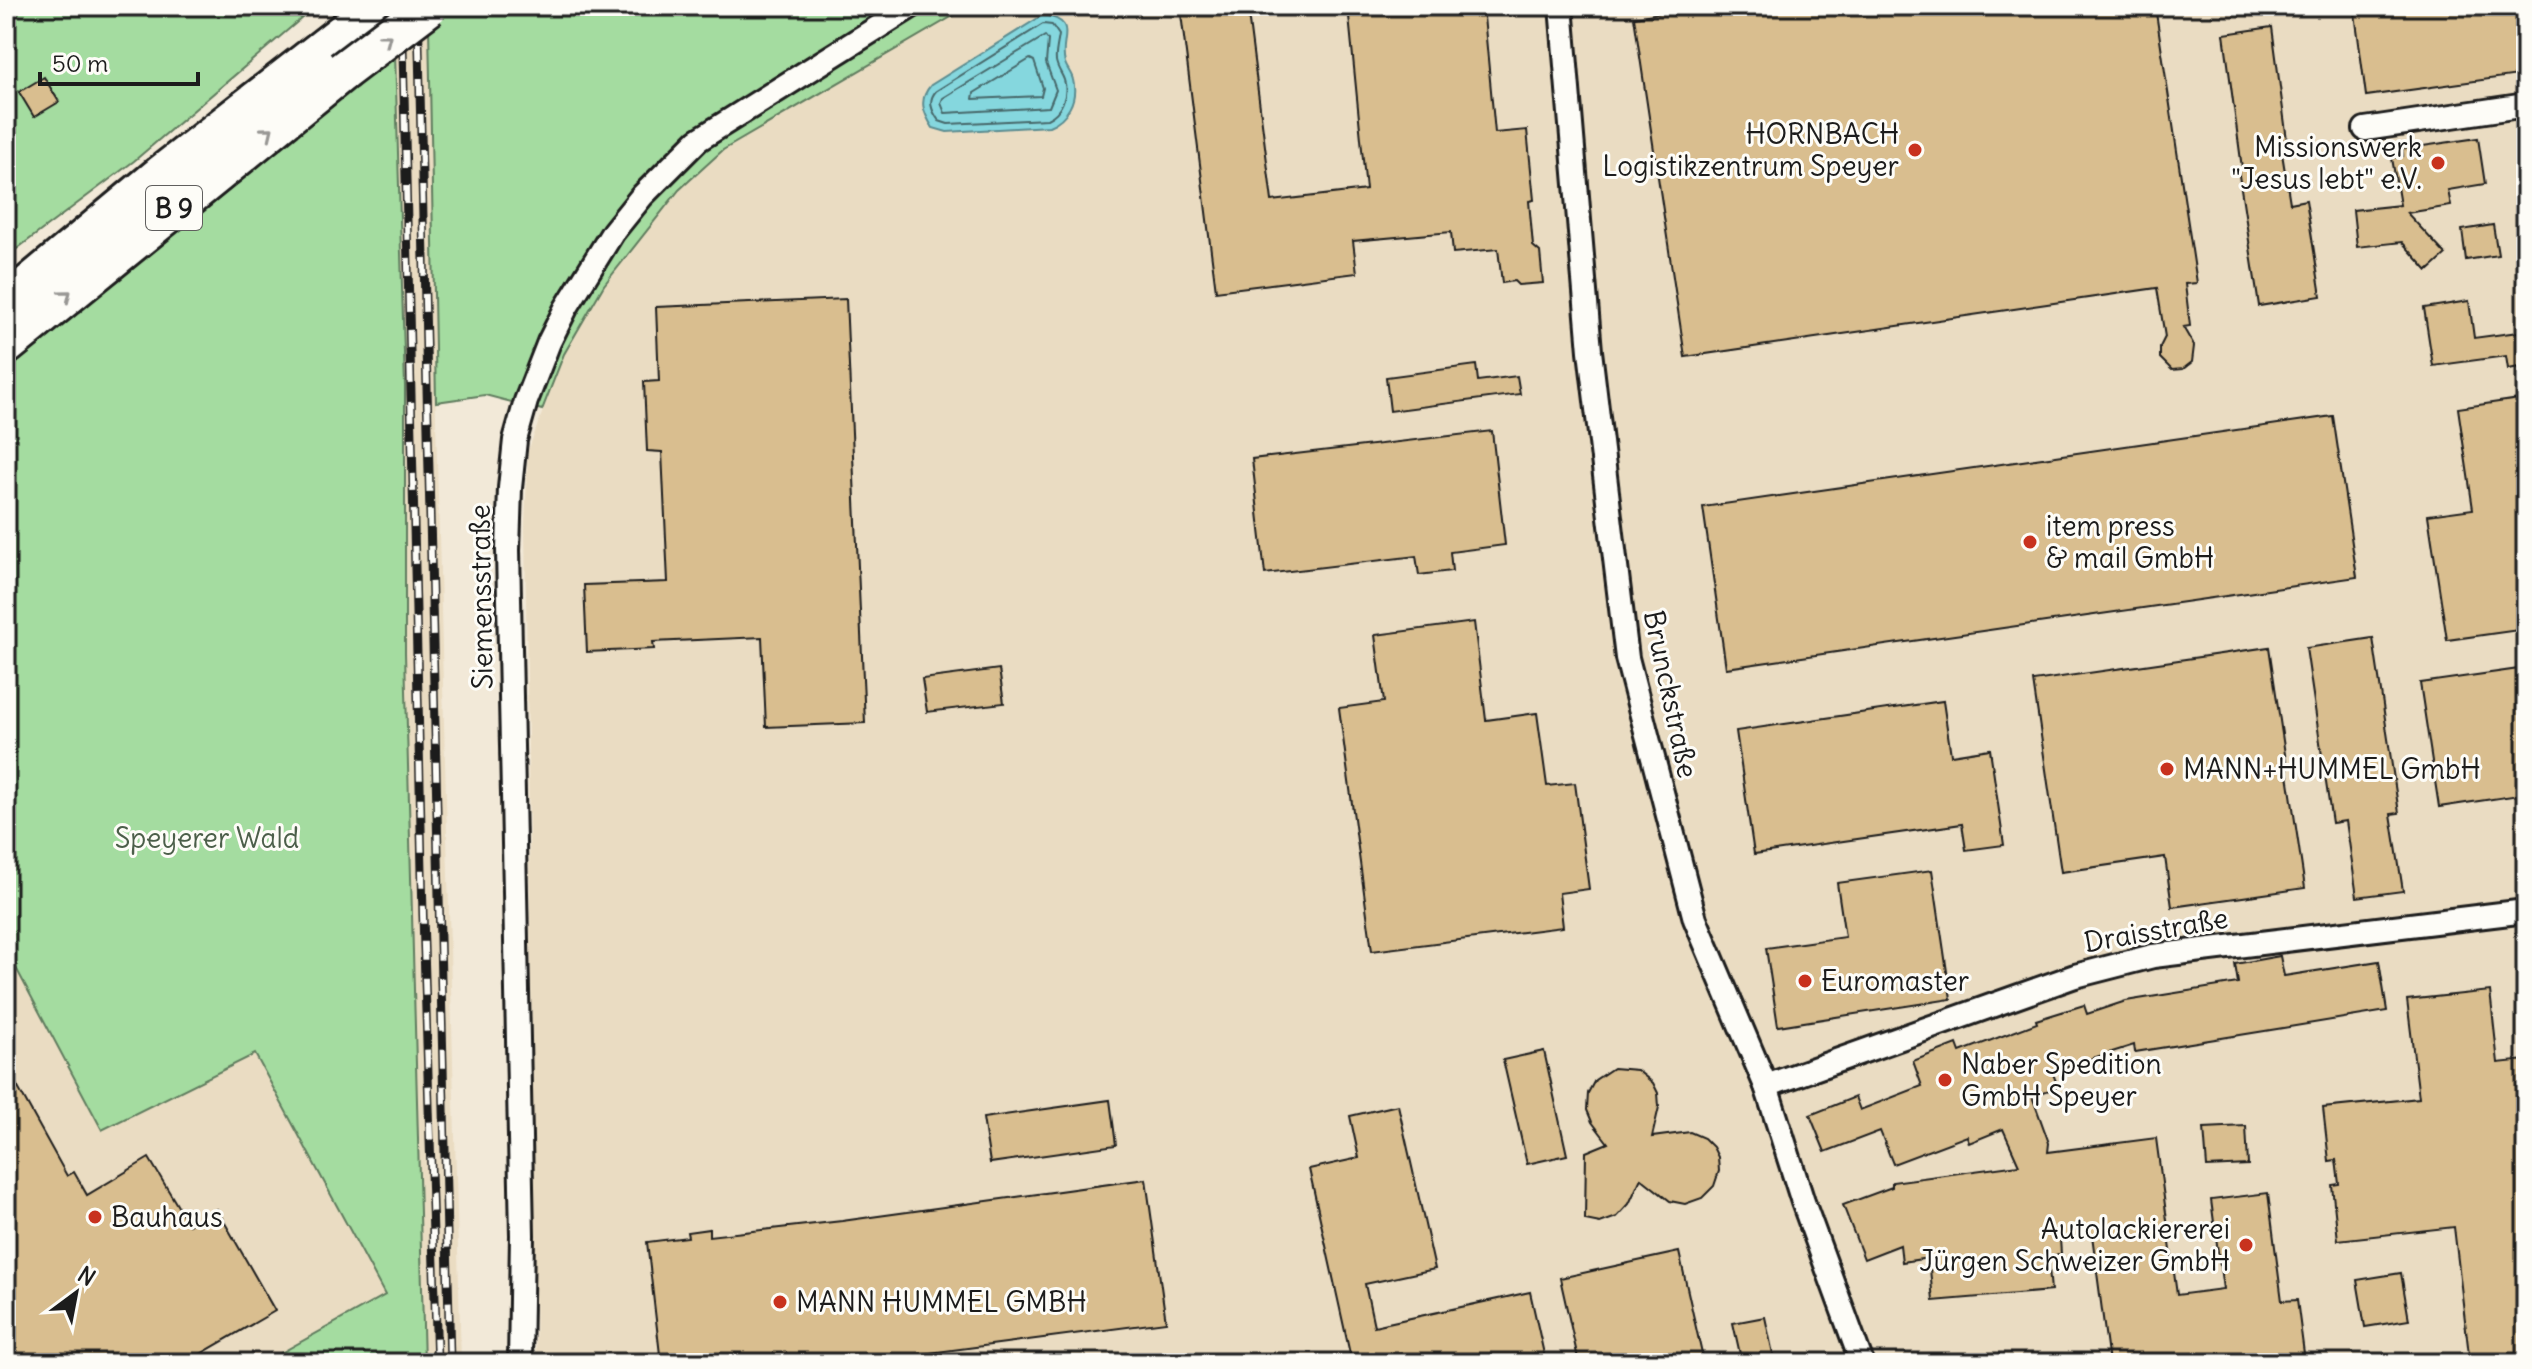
<svg xmlns="http://www.w3.org/2000/svg" width="2532" height="1369" font-family="Delius,sans-serif">
	<style>
		.built { fill: #eadcc2 }
		.green { fill: #a4dca0; stroke: #607c5e; stroke-width: 2 }
		.water { fill: #85d7de; stroke: #5b8c90; stroke-width: 2 }
		.lines { fill: none; stroke-linecap: round; stroke-linejoin: round }
		.shore { stroke: #46676a; stroke-width: 2 }
		.building { fill: #d9be8f; stroke: #1c1c1c; stroke-width: 2 }
		.street-casing { stroke: #1c1c1c; stroke-width: 28 }
		.highway-casing { stroke: #1c1c1c; stroke-width: 44 }
		.street { stroke: #fdfcf7; stroke-width: 22 }
		.highway { stroke: #fdfcf7; stroke-width: 38 }
		.rail-casing { stroke: #1c1c1c; stroke-width: 9 }
		.rail { stroke: #fdfcf7; stroke-width: 6; stroke-dasharray: 18; stroke-linecap: butt }
		.highway-bridge-casing { stroke: #1c1c1c; stroke-width: 44; stroke-linecap: butt }
		.highway-bridge { stroke: #fdfcf7; stroke-width: 38 }
		.oneway { stroke: #989794 }
		.poi-dot { fill: #c8321e; stroke: #fdfcf7; stroke-width: 3 }
		.labels { text-anchor: middle; dominant-baseline: central; stroke-width: 6; stroke-linejoin: round; paint-order: stroke }
		.shield { fill: #fdfcf7; stroke: #605f5e; stroke-width: 2 }
		.shield-label { font-size: 26px; font-weight: bold; fill: #1c1c1c }
		.poi-label { font-size: 28px; fill: #1c1c1c; stroke: #fdfcf7; text-anchor: start }
		.street-label { font-size: 28px; fill: #1c1c1c; stroke: #fdfcf7 }
		.park-label { font-size: 28px; fill: #4c5f4a; stroke: #fdfcf7 }
	</style>
	<rect width="100%" height="100%" fill="#f2e9d8"/>
	<filter id="ink" filterUnits="userSpaceOnUse"><feTurbulence type="fractalNoise" baseFrequency=".0125" numOctaves="2"/><feDisplacementMap in="SourceGraphic" scale="16" xChannelSelector="R" yChannelSelector="G"/><feConvolveMatrix kernelMatrix="1 2 1 2 8 2 1 2 1" color-interpolation-filters="sRGB"/></filter>
	<g filter="url(#ink)">
		<!-- built -->
		<g class="built">
			<path d="M 394,6 L 429,6 L 435,384 L 461,1363 L 6,1363 L 6,949 L 103,1130 L 405,653 L 405,386 Z"/>
			<path d="M 970,6 L 2526,6 L 2526,1363 L 536,1363 L 525,526 L 528,451 L 564,354 L 604,285 L 679,190 L 723,150 Z"/>
		</g>
		<!-- green -->
		<g class="green">
			<path d="M 6,6 L 316,6 L 134,161 L 6,257 Z"/>
			<path d="M 455,6 L 970,6 L 723,150 L 679,190 L 604,285 L 564,354 L 542,410 L 485,395 L 436,402 L 429,26 Z"/>
			<path d="M 395,53 L 405,386 L 405,653 L 424,1363 L 263,1363 L 385,1295 L 255,1054 L 102,1130 L 6,949 L 6,372 L 89,299 L 204,211 Z"/>
		</g>
		<!-- water -->
		<path class="water" d="M 1043,15 C 1081,22 1058,40 1065,63 C 1067,69 1072,74 1073,80 C 1078,100 1067,119 1049,126 L 947,132 L 933,128 C 923,112 918,100 931,85 Z"/>
		<g class="lines">
			<!-- shore -->
			<g class="shore">
				<path d="M 1043,24 L 1052,25 L 1059,35 C 1058,43 1055,53 1056,61 C 1057,68 1062,74 1064,80 C 1069,95 1061,113 1047,119 L 948,124 L 939,121 C 932,111 927,101 936,91 Z"/>
				<path d="M 1045,36 L 1048,40 L 1046,63 L 1056,90 L 1049,107 L 945,113 L 941,103 L 943,98 Z"/>
				<path d="M 1030,59 L 1034,61 L 1043,88 L 1041,96 L 973,99 L 974,93 Z"/>
			</g>
		</g>
		<!-- building -->
		<g class="building">
			<path d="M 1180,6 L 1247,6 L 1272,201 L 1366,190 L 1348,6 L 1483,6 L 1495,133 L 1527,130 L 1534,200 L 1529,201 L 1533,246 L 1540,252 L 1543,283 L 1518,285 L 1514,281 L 1502,283 L 1498,249 L 1453,253 L 1451,232 L 1353,241 L 1357,273 L 1216,291 Z"/>
			<path d="M 1705,6 L 2155,6 L 2197,283 L 2185,284 L 2190,326 L 2183,327 L 2194,346 L 2192,362 L 2183,369 L 2172,370 L 2160,358 L 2160,347 L 2165,337 L 2157,288 L 1685,357 L 1634,17 Z"/>
			<path d="M 2354,6 L 2526,6 L 2526,74 L 2366,96 Z"/>
			<path d="M 2272,27 L 2287,140 L 2280,141 L 2290,203 L 2306,200 L 2321,296 L 2259,306 L 2238,169 L 2242,168 L 2224,34 Z"/>
			<path d="M 44,77 L 59,102 L 34,117 L 19,92 Z"/>
			<path d="M 2478,138 L 2485,184 L 2448,190 L 2451,206 L 2407,213 L 2446,255 L 2428,271 L 2402,242 L 2357,247 L 2353,210 L 2400,205 L 2392,158 L 2403,156 L 2402,149 Z"/>
			<path d="M 2493,225 L 2498,255 L 2466,260 L 2462,230 Z"/>
			<path d="M 846,299 L 865,723 L 766,727 L 762,637 L 653,642 L 654,649 L 587,652 L 584,585 L 668,582 L 662,452 L 647,451 L 644,382 L 659,381 L 656,307 Z"/>
			<path d="M 2469,301 L 2474,338 L 2526,331 L 2526,366 L 2508,369 L 2506,356 L 2433,366 L 2424,308 Z"/>
			<path d="M 1476,365 L 1478,381 L 1517,376 L 1520,394 L 1390,411 L 1386,377 Z"/>
			<path d="M 2526,398 L 2526,629 L 2447,640 L 2428,515 L 2473,509 L 2458,408 Z"/>
			<path d="M 2333,416 L 2357,577 L 1726,668 L 1703,507 Z"/>
			<path d="M 1492,431 L 1505,545 L 1450,552 L 1452,571 L 1419,575 L 1416,556 L 1265,574 L 1252,459 Z"/>
			<path d="M 1474,622 L 1486,720 L 1537,713 L 1547,786 L 1575,783 L 1589,889 L 1559,893 L 1563,927 L 1372,951 L 1339,708 L 1384,702 L 1375,635 Z"/>
			<path d="M 2373,638 L 2399,813 L 2391,814 L 2403,891 L 2357,897 L 2346,821 L 2332,823 L 2306,648 Z"/>
			<path d="M 2269,647 L 2305,888 L 2172,907 L 2165,857 L 2061,872 L 2033,681 Z"/>
			<path d="M 2526,668 L 2526,794 L 2439,807 L 2420,683 Z"/>
			<path d="M 999,669 L 1004,703 L 927,712 L 922,679 Z"/>
			<path d="M 1943,701 L 1951,755 L 1990,749 L 2004,845 L 1966,850 L 1962,824 L 1754,854 L 1736,731 Z"/>
			<path d="M 1932,870 L 1951,999 L 1778,1026 L 1766,948 L 1845,937 L 1837,883 Z"/>
			<path d="M 2280,956 L 2284,976 L 2379,961 L 2387,1011 L 2135,1052 L 2134,1045 L 2052,1071 L 2058,1087 L 2032,1096 L 2049,1143 L 2048,1152 L 2156,1138 L 2177,1295 L 2223,1289 L 2211,1200 L 2268,1193 L 2282,1301 L 2297,1300 L 2305,1361 L 2206,1363 L 2205,1356 L 2148,1363 L 2109,1363 L 2092,1235 L 2060,1239 L 2061,1254 L 2048,1256 L 2051,1291 L 1933,1301 L 1929,1258 L 1902,1262 L 1900,1245 L 1864,1259 L 1843,1205 L 1892,1187 L 1892,1182 L 2019,1165 L 2003,1129 L 1969,1143 L 1967,1136 L 1893,1164 L 1880,1131 L 1825,1152 L 1810,1115 L 1855,1097 L 1860,1110 L 1922,1086 L 1913,1061 L 1957,1044 L 1960,1052 L 2037,1023 L 2036,1020 L 2084,1005 L 2087,1014 L 2126,1001 L 2238,983 L 2235,964 Z"/>
			<path d="M 2490,991 L 2498,1063 L 2526,1060 L 2526,1363 L 2470,1363 L 2454,1227 L 2338,1240 L 2332,1185 L 2339,1184 L 2336,1160 L 2329,1161 L 2323,1108 L 2419,1098 L 2407,1000 Z"/>
			<path d="M 1544,1051 L 1567,1155 L 1527,1164 L 1503,1060 Z"/>
			<path d="M 6,1066 L 67,1176 L 74,1172 L 87,1195 L 149,1158 L 189,1225 L 217,1209 L 275,1311 L 185,1363 L 6,1363 Z"/>
			<path d="M 1613,1068 L 1637,1070 L 1653,1083 L 1658,1093 L 1659,1107 L 1652,1137 L 1690,1132 L 1704,1138 L 1713,1147 L 1718,1157 L 1719,1171 L 1714,1186 L 1702,1198 L 1685,1204 L 1670,1201 L 1641,1178 L 1629,1204 L 1617,1217 L 1600,1223 L 1585,1220 L 1586,1152 L 1608,1143 L 1592,1122 L 1587,1110 L 1588,1093 L 1595,1080 Z"/>
			<path d="M 1110,1100 L 1116,1145 L 990,1163 L 983,1118 Z"/>
			<path d="M 1398,1105 L 1435,1269 L 1365,1284 L 1374,1326 L 1530,1292 L 1546,1363 L 1352,1363 L 1309,1169 L 1359,1158 L 1350,1116 Z"/>
			<path d="M 2246,1126 L 2248,1165 L 2207,1167 L 2204,1128 Z"/>
			<path d="M 1146,1179 L 1166,1322 L 853,1363 L 661,1363 L 647,1242 L 688,1237 L 687,1232 L 709,1229 L 709,1236 L 842,1221 Z"/>
			<path d="M 1679,1252 L 1704,1363 L 1579,1363 L 1560,1278 Z"/>
			<path d="M 2401,1273 L 2409,1320 L 2365,1327 L 2357,1280 Z"/>
			<path d="M 1765,1317 L 1775,1363 L 1742,1363 L 1733,1323 Z"/>
		</g>
		<g class="lines">
			<!-- street casing -->
			<g class="street-casing">
				<g id="street">
					<path d="M 1561,6 L 1590,351 L 1627,658 L 1695,919 L 1766,1086 L 1803,1202 L 1862,1363"/>
					<path d="M 2365,129 L 2526,105"/>
					<path d="M 1766,1086 L 2075,976 L 2153,956 L 2526,911"/>
					<path d="M 520,1363 L 522,1235 L 508,550 L 510,488 L 515,440 L 526,401 L 549,342 L 566,308 L 613,232 L 642,196 L 698,140 L 912,6"/>
				</g>
			</g>
			<!-- highway casing -->
			<g class="highway-casing">
				<g id="highway">
					<path d="M 6,304 L 161,175 L 378,6"/>
					<path d="M 6,345 L 343,71"/>
				</g>
			</g>
			<!-- street -->
			<use href="#street" class="street"/>
			<!-- highway -->
			<use href="#highway" class="highway"/>
			<!-- rail casing -->
			<g class="rail-casing">
				<g id="rail">
					<path d="M 402,6 L 423,915 L 437,1363"/>
					<path d="M 418,6 L 450,1363"/>
				</g>
			</g>
			<!-- rail -->
			<use href="#rail" class="rail"/>
			<!-- highway-bridge casing -->
			<g class="highway-bridge-casing">
				<path id="highway-bridge" d="M 343,71 L 429,6"/>
			</g>
			<!-- highway-bridge -->
			<use href="#highway-bridge" class="highway-bridge"/>
		</g>
		<!-- one-way arrows -->
		<defs><path id="oneway-chevron" d="M-2-3.5L2.5 0L-2 3.5" fill="none" stroke-width="1.6" stroke-linecap="round" stroke-linejoin="round" transform="scale(2)"/></defs>
		<g class="oneway">
			<use href="#oneway-chevron" transform="translate(386 39) rotate(-37)"/>
			<use href="#oneway-chevron" transform="translate(268 132) rotate(-39)"/>
			<use href="#oneway-chevron" transform="translate(66 295) rotate(-39)"/>
		</g>
	</g>
	<!-- markers -->
	<g class="poi-dot">
		<circle cx="1915" cy="150" r="8"/>
		<circle cx="2438" cy="163" r="8"/>
		<circle cx="2030" cy="542" r="8"/>
		<circle cx="2167" cy="769" r="8"/>
		<circle cx="1805" cy="981" r="8"/>
		<circle cx="1945" cy="1080" r="8"/>
		<circle cx="95" cy="1217" r="8"/>
		<circle cx="2246" cy="1245" r="8"/>
		<circle cx="780" cy="1302" r="8"/>
	</g>
	<g class="labels">
		<!-- shield labels -->
		<rect class="shield" x="146" y="186" width="56" height="44" rx="6"/>
		<g class="shield-label">
			<text x="174" y="208">B 9</text>
		</g>
		<!-- poi labels -->
		<g class="poi-label">
			<text x="1899" y="134" text-anchor="end">HORNBACH<tspan x="1899" dy="32">Logistikzentrum Speyer</tspan></text>
			<text x="2422" y="147" text-anchor="end">Missionswerk<tspan x="2422" dy="32">"Jesus lebt" e.V.</tspan></text>
			<text x="2046" y="526">item press<tspan x="2046" dy="32">&amp; mail GmbH</tspan></text>
			<text x="2183" y="769">MANN+HUMMEL GmbH</text>
			<text x="1821" y="981">Euromaster</text>
			<text x="1961" y="1064">Naber Spedition<tspan x="1961" dy="32">GmbH Speyer</tspan></text>
			<text x="111" y="1217">Bauhaus</text>
			<text x="2230" y="1229" text-anchor="end">Autolackiererei<tspan x="2230" dy="32">Jürgen Schweizer GmbH</tspan></text>
			<text x="796" y="1302">MANN HUMMEL GMBH</text>
		</g>
		<!-- street labels -->
		<g class="street-label">
			<text transform="translate(481 597) rotate(-91)">Siemensstraße</text>
			<text transform="translate(1671 694) rotate(78)">Brunckstraße</text>
			<text transform="translate(2156 930) rotate(-10)">Draisstraße</text>
		</g>
		<!-- park labels -->
		<g class="park-label">
			<text x="207" y="838">Speyerer Wald</text>
		</g>
	</g>
	<!-- margin -->
	<rect width="2532" height="1369" fill="none" stroke="#fdfcf7" stroke-width="32"/>
	<rect x="16" y="16" width="2500" height="1337" fill="none" stroke="#1c1c1c" stroke-width="3" filter="url(#ink)"/>
	<!-- north arrow -->
	<g transform="translate(76 1293) rotate(32)" stroke="#fdfcf7" stroke-width="6" paint-order="stroke">
	<path d="M0-6L14 30L0 20L-14 30Z" fill="#1c1c1c"/>
	<text y="-12" font-size="22" font-weight="bold" text-anchor="middle" fill="#1c1c1c">N</text>
	</g>
	<!-- scale -->
	<path d="M40 72v12h158v-12" fill="none" stroke="#1c1c1c" stroke-width="4"/>
	<text x="52" y="72" font-size="24" fill="#1c1c1c" stroke="#fdfcf7" stroke-width="6" paint-order="stroke">50 m</text>
</svg>
